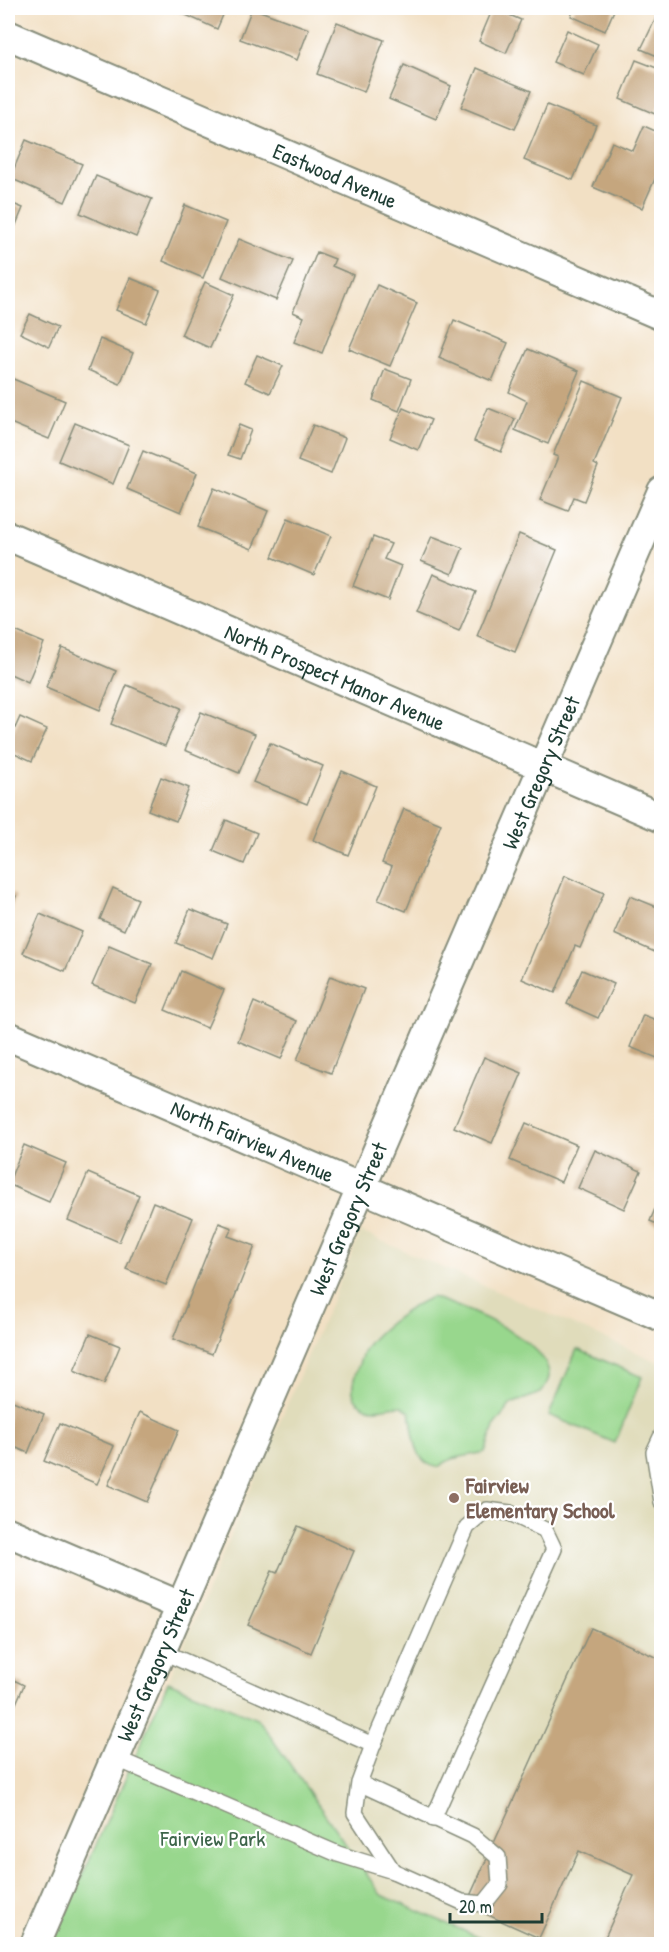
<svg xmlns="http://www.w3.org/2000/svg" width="669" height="1952" font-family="'Patrick Hand',sans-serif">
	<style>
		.built { fill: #e0dcbb }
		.green { fill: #98d78d; stroke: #5c8a60; stroke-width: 1.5 }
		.building { fill: #c5a67e }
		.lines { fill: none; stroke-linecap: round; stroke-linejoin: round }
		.service-casing { stroke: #888e7c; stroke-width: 18 }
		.minor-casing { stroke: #888e7c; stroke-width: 32 }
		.service { stroke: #fff; stroke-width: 15 }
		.minor { stroke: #fff; stroke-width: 28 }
		.education-dot { fill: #8d6e63; stroke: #fff; stroke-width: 2 }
		.labels { text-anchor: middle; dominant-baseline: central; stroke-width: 4.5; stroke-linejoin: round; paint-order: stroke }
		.street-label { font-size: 22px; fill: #1f3d34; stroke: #fff }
		.education-label { font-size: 22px; font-weight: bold; fill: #785e54; stroke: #fff; text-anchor: start }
		.park-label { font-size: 22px; fill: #3d644a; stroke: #fff }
	</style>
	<rect width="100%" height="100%" fill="#fff"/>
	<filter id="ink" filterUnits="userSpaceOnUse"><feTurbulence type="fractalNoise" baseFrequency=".0167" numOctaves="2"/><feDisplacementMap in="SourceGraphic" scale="12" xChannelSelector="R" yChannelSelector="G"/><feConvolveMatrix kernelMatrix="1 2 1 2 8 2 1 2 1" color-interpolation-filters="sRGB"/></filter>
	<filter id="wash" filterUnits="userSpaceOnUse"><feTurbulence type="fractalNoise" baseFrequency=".008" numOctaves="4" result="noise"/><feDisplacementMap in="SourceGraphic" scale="24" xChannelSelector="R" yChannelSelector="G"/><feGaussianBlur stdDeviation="1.35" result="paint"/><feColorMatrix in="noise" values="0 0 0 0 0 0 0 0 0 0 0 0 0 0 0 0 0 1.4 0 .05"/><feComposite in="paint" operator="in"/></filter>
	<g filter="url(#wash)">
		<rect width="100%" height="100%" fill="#f2e0c4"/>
		<!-- built -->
		<path class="built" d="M 361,1232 L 661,1363 L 661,1944 L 494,1944 L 381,1895 L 259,1720 L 168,1682 Z"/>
		<!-- green -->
		<g class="green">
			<path d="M 432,1297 C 461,1307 550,1339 549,1376 C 549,1381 544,1388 541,1393 L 511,1404 L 495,1424 L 485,1452 L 451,1459 L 438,1467 C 413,1465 414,1432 410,1412 L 402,1406 C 387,1405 376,1414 362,1405 C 349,1396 352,1385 356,1372 C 359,1365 361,1357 364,1350 C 375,1331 412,1305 432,1297 Z"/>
			<path d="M 577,1349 L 642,1377 L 615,1443 L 549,1415 Z"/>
			<path d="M 168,1682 L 259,1720 L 381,1895 L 494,1944 L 52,1944 Z"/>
		</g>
		<g id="blocks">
			<!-- building -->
			<g class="building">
				<path d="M 181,8 L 226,8 L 217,29 L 179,12 Z"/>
				<path d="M 252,8 L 309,29 L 297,60 L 240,39 Z"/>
				<path d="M 493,8 L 521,20 L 506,53 L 479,41 Z"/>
				<path d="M 575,8 L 615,8 L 605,31 L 571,16 Z"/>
				<path d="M 656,18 L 662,20 L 662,58 L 641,49 Z"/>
				<path d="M 337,22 L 384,40 L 364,92 L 317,74 Z"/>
				<path d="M 567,30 L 598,44 L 584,75 L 553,62 Z"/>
				<path d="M 636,60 L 662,70 L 662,98 L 655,114 L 620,99 Z"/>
				<path d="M 404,65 L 451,86 L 436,119 L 389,99 Z"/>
				<path d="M 477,68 L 531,91 L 515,129 L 461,107 Z"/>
				<path d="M 547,105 L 596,125 L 573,180 L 524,160 Z"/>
				<path d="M 644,126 L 662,134 L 662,163 L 642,208 L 593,187 L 612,142 L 633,151 Z"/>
				<path d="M 26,140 L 82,164 L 65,202 L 10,178 Z"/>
				<path d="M 96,176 L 152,199 L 136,237 L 80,213 Z"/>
				<path d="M 8,202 L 23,208 L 8,244 Z"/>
				<path d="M 185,205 L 226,222 L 203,278 L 163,261 Z"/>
				<path d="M 239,239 L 293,261 L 276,300 L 222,277 Z"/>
				<path d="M 317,252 L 335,259 L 332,266 L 353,275 L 322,353 L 294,342 L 304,317 L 293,312 Z"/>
				<path d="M 130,278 L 160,290 L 146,323 L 116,310 Z"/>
				<path d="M 205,282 L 234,295 L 210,348 L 181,335 Z"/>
				<path d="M 377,285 L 417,303 L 390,366 L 349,349 Z"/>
				<path d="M 30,314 L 58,327 L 49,347 L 20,333 Z"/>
				<path d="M 454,320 L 508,343 L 492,381 L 439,358 Z"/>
				<path d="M 100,339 L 133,353 L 120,384 L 88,370 Z"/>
				<path d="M 528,349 L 579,371 L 548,444 L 515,430 L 527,401 L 509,392 Z"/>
				<path d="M 257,355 L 283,366 L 270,393 L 245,382 Z"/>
				<path d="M 385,369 L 411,379 L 399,411 L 373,400 Z"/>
				<path d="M 11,378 L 65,401 L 49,439 L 8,422 L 8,387 Z"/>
				<path d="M 584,381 L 622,397 L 594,464 L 598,466 L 584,501 L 574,497 L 568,511 L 540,500 L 558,457 L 553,455 Z"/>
				<path d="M 403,408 L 431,420 L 418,450 L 390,438 Z"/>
				<path d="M 488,408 L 515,419 L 501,452 L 474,441 Z"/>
				<path d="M 75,423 L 129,445 L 113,484 L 59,461 Z"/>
				<path d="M 239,425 L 251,430 L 240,459 L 228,455 Z"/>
				<path d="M 313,425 L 345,438 L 331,474 L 298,461 Z"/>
				<path d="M 143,451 L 197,473 L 181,512 L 127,489 Z"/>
				<path d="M 214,488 L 268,511 L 252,549 L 198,527 Z"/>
				<path d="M 288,518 L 331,536 L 314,575 L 272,557 Z"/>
				<path d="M 519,534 L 557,550 L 515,652 L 477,636 Z"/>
				<path d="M 432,536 L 463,548 L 452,574 L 421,561 Z"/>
				<path d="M 373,537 L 391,544 L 384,559 L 401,566 L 388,600 L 353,586 Z"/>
				<path d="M 433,574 L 476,592 L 459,631 L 416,613 Z"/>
				<path d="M 8,628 L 44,643 L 28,682 L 8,673 Z"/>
				<path d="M 62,648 L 116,671 L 100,710 L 46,687 Z"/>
				<path d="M 127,685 L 181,708 L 165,746 L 111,724 Z"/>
				<path d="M 201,712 L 255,734 L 239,773 L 185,750 Z"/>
				<path d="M 20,717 L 47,729 L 32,761 L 8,750 L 8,744 Z"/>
				<path d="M 270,743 L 323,766 L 307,804 L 253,782 Z"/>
				<path d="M 342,771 L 376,786 L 348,855 L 313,840 Z"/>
				<path d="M 161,777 L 189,788 L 176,821 L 148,810 Z"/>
				<path d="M 404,809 L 441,824 L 406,911 L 378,900 L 392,867 L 382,863 Z"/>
				<path d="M 226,820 L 257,833 L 244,864 L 213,851 Z"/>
				<path d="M 565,876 L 604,893 L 580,948 L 575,946 L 555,993 L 522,979 Z"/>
				<path d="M 113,888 L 138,899 L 124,930 L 100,919 Z"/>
				<path d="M 8,892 L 16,896 L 8,915 Z"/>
				<path d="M 630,896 L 662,909 L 662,943 L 657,953 L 614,934 Z"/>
				<path d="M 190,909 L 227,924 L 213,958 L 176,943 Z"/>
				<path d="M 40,914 L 82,932 L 65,971 L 23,953 Z"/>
				<path d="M 109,946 L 152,964 L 135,1003 L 92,985 Z"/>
				<path d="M 582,970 L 614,984 L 598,1018 L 567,1004 Z"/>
				<path d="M 181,971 L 224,990 L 207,1028 L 165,1010 Z"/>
				<path d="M 330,976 L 364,989 L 331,1073 L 297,1060 Z"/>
				<path d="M 254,1002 L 297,1021 L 281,1059 L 238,1041 Z"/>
				<path d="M 643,1015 L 662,1022 L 662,1060 L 630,1047 Z"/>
				<path d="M 484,1057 L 522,1073 L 492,1143 L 454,1127 Z"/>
				<path d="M 526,1123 L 577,1145 L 561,1182 L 510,1160 Z"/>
				<path d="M 24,1145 L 66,1163 L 49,1202 L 8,1184 Z"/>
				<path d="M 595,1150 L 641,1171 L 624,1209 L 578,1188 Z"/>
				<path d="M 88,1173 L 139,1195 L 119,1242 L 68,1220 Z"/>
				<path d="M 662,1192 L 662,1226 L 650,1221 Z"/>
				<path d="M 153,1202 L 193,1218 L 166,1285 L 126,1269 Z"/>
				<path d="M 219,1223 L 232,1228 L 228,1236 L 255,1246 L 212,1354 L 173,1339 Z"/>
				<path d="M 90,1334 L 120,1346 L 104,1384 L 74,1371 Z"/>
				<path d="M 8,1399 L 44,1414 L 28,1453 L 8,1444 Z"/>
				<path d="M 140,1412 L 179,1430 L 147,1502 L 108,1485 Z"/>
				<path d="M 60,1423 L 114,1446 L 97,1484 L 44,1461 Z"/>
				<path d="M 298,1526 L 354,1551 L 311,1653 L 248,1625 L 272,1571 L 277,1573 Z"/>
				<path d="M 591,1628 L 662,1660 L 662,1944 L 602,1944 L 633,1875 L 579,1851 L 539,1938 L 466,1905 Z"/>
				<path d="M 8,1677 L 24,1685 L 8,1722 Z"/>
			</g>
		</g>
	</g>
	<g filter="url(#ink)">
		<use href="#blocks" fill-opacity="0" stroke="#888e7c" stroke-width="1.5"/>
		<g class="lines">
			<!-- service casing -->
			<g class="service-casing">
				<g id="service">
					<path d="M 662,1435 L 654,1452 L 662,1502"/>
					<path d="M 161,1651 L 373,1745 L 359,1783 L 355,1813 L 393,1871 L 462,1902 L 484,1904 L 500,1884 L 498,1857 L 473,1836 L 359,1783"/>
					<path d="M 373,1745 L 467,1527 L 487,1510 L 510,1513 L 545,1530 L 554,1549 L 433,1819"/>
					<path d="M 115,1758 L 338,1854 L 393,1871"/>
				</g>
			</g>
			<!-- minor casing -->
			<g class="minor-casing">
				<g id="minor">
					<path id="s1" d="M 8,35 L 662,316"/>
					<path id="s2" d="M 8,536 L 662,818"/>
					<path id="s3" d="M 8,1036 L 662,1317"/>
					<path d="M 8,1532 L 181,1606"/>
					<path id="s4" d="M 35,1944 L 662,491"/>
				</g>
			</g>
			<!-- service -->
			<use href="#service" class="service"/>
			<!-- minor -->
			<use href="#minor" class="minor"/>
		</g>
	</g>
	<!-- markers -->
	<circle class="education-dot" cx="454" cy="1498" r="6"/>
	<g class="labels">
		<!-- street labels -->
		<g class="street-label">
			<text stroke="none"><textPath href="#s1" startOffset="356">Eastwood Avenue</textPath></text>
			<text stroke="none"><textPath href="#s2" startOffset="356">North Prospect Manor Avenue</textPath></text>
			<text stroke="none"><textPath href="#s4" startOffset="1276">West Gregory Street</textPath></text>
			<text stroke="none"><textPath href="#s3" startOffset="266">North Fairview Avenue</textPath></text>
			<text stroke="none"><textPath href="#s4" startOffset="790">West Gregory Street</textPath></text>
			<text stroke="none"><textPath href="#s4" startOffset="304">West Gregory Street</textPath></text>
		</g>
		<!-- education labels -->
		<g class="education-label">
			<text x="466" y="1485">Fairview<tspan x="466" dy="25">Elementary School</tspan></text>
		</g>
		<!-- park labels -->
		<g class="park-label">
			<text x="213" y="1838">Fairview Park</text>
		</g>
	</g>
	<!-- margin -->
	<rect width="669" height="1952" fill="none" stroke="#fff" stroke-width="30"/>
	<!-- scale -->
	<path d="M450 1913v9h92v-9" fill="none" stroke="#1f3d34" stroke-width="3"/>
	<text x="459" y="1913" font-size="18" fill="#1f3d34" stroke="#ffffff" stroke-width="4.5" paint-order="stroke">20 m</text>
</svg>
